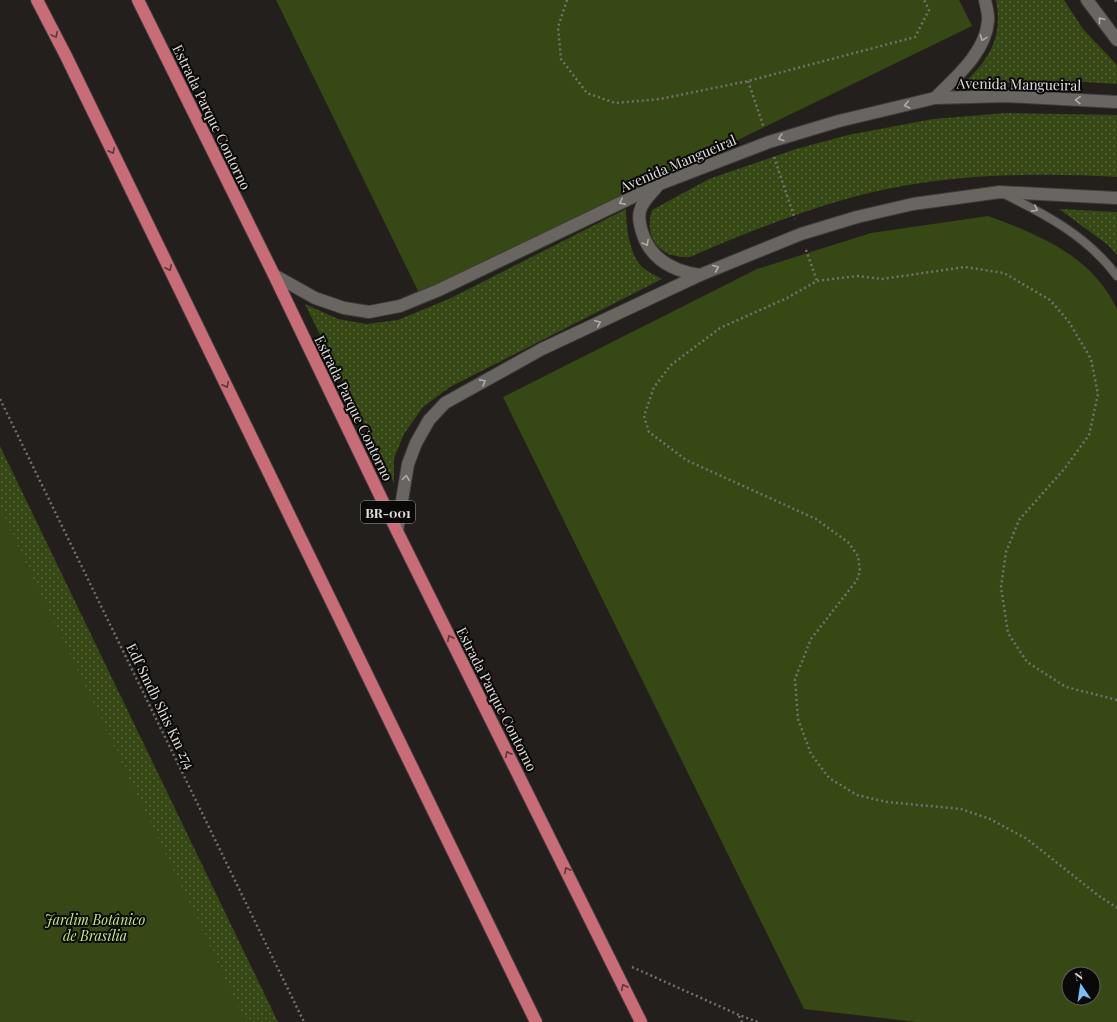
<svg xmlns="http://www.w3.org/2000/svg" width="1117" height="1022" font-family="'Playfair Display',serif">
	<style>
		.grass { fill: url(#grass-dots) }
		.green { fill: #364814; fill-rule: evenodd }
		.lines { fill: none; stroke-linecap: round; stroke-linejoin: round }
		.service-casing { stroke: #3f3c39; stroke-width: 10 }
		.minor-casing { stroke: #3f3c39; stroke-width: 14 }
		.tertiary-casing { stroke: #3f3c39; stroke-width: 14 }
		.trunk-casing { stroke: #3f3c39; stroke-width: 14 }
		.path { stroke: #74706d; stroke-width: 2.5; stroke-dasharray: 2 3; stroke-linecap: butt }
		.service { stroke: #696561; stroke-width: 8 }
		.minor { stroke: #696561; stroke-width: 12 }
		.tertiary { stroke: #696561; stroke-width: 12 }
		.trunk { stroke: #c86d78; stroke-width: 12 }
		.oneway { stroke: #b0aeaa }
		.oneway2 { stroke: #60363a }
		.labels { text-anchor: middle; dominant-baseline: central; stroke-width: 4; stroke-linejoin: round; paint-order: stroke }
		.shield { fill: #0b0908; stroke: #a09e9c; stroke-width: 1 }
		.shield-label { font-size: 13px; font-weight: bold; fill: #e0dedb }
		.street-label { font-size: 14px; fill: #e0dedb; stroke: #0b0908 }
		.park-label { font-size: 14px; font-style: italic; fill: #c2e981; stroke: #0b0908 }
	</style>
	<defs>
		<pattern id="grass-dots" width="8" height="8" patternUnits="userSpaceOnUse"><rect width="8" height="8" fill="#364814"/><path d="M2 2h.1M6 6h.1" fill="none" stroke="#536236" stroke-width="1.8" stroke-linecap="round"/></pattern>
	</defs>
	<rect width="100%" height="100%" fill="#231f1c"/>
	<!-- grass -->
	<g class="grass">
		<path d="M 996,0 L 1064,0 L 1083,29 L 1117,65 L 1117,84 C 1064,80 1014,81 961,86 C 989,60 1003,39 996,0 Z"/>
		<path d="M 1006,113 L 1117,115 L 1117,177 C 1027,172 934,174 846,199 C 793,214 741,235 690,257 C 661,259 643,239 652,210 L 709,179 L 796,149 L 848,135 L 933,119 Z"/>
		<path d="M 626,209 C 626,226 629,252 641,266 C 645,271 656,275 662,279 L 450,387 L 423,407 L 404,434 L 394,458 L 394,483 L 347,390 L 305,304 L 338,319 L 366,324 L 398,320 L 451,298 Z"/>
		<path d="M 1059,209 L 1117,212 L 1117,255 L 1108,245 Z"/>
		<path d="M 0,446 L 278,1022 L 0,1022 Z"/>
	</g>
	<!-- green -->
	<g class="green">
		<path d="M 276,0 L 959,0 L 972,26 L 420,295 Z"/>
		<path d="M 988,216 C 1040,235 1092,256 1117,309 L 1117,1022 L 917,1022 L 804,1009 L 503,397 L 757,269 L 871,233 ZM 1069,974 L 1093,974 L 1093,998 L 1069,998 Z"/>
		<path d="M 0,509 L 246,1022 L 0,1022 Z"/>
	</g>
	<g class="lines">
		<!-- service casing -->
		<g class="service-casing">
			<path id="service" d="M 1004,194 C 1047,215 1088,237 1117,276"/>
		</g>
		<!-- minor casing -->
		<g class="minor-casing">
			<g id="minor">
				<path d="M 1087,0 L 1117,40"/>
				<path d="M 935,98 C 955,78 986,52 988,21 C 989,15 986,6 985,0"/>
			</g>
		</g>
		<!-- tertiary casing -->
		<g class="tertiary-casing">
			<g id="tertiary">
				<path d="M 656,188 C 650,195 642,202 640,211 C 638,218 640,225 642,232 C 650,259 673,271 700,275"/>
				<path d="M 274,275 L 315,298 L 344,308 L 369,312 L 400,306 L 439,290 L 660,184 L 769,142 L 839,121 L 935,98 L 1006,96 L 1117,102"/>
				<path d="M 397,531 L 408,464 L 416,443 L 429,420 L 445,403 L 542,349 L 700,275 L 801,234 L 857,217 L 913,204 L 1000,192 L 1117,198"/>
			</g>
		</g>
		<!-- trunk casing -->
		<g class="trunk-casing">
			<g id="trunk">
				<path d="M 37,0 L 66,56 L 536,1022"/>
				<path d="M 138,0 L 274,275 L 397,531 L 641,1022"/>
			</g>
		</g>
		<!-- path -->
		<g class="path">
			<path d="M 567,0 L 558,27 L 561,59 L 587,93 L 615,103 L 660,99 L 748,81 L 915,37 L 929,10 L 924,0"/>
			<path d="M 1115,0 L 1117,3"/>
			<path d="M 748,81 L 764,128"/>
			<path d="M 774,157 L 795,219"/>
			<path d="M 806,250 L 817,281"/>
			<path d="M 0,399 L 304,1022"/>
			<path d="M 1117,700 L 1066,687 L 1027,662 L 1008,633 L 1001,587 L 1006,552 L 1019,520 L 1065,468 L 1089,435 L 1098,394 L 1091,359 L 1069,322 L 1050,300 L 1004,273 L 965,267 L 882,279 L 857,276 L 817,281 L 787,298 L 720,328 L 671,365 L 654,387 L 644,416 L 649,432 L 686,460 L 816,519 L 849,543 L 858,556 L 860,571 L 857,580 L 811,639 L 795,679 L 798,719 L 811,754 L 829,778 L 857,795 L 887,802 L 961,809 L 990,819 L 1027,839 L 1099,896 L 1117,908"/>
			<path d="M 632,967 L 739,1015 L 758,1022"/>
			<path d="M 739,1016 L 742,1022"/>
		</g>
		<!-- service -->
		<use href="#service" class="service"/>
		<!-- minor -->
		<use href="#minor" class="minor"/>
		<!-- tertiary -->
		<use href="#tertiary" class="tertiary"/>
		<!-- trunk -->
		<use href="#trunk" class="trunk"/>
	</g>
	<!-- one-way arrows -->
	<defs><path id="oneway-chevron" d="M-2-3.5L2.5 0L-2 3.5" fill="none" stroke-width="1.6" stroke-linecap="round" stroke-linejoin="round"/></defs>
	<g class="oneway">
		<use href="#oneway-chevron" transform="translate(1101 20) rotate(-128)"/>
		<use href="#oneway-chevron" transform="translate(983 38) rotate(110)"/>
		<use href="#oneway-chevron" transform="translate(1078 100) rotate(-177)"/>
		<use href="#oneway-chevron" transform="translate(907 105) rotate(167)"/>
		<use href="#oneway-chevron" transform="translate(781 138) rotate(163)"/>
		<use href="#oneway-chevron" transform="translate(622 202) rotate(154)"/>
		<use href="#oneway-chevron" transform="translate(1035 209) rotate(28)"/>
		<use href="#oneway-chevron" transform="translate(646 243) rotate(62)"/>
		<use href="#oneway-chevron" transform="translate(716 268) rotate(-22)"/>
		<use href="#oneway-chevron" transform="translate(598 323) rotate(-25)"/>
		<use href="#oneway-chevron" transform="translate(483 382) rotate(-29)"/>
		<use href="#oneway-chevron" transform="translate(406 478) rotate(-82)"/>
	</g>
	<g class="oneway2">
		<use href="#oneway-chevron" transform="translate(55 35) rotate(62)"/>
		<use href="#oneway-chevron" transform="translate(112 151) rotate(64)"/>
		<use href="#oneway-chevron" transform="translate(169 268) rotate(64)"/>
		<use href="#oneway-chevron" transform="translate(226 385) rotate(64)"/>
		<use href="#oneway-chevron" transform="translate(450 638) rotate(-117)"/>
		<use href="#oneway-chevron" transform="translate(508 754) rotate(-117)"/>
		<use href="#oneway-chevron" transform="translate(567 870) rotate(-117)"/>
		<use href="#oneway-chevron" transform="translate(624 987) rotate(-116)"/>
	</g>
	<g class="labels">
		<!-- shield labels -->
		<rect class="shield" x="361" y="501" width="54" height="22" rx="3"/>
		<g class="shield-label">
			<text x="388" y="512">BR-001</text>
		</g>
		<!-- street labels -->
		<g class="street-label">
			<text transform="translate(1019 84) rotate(1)">Avenida Mangueiral</text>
			<text transform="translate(212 117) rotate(64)">Estrada Parque Contorno</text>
			<text transform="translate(678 163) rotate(-23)">Avenida Mangueiral</text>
			<text transform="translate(354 408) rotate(64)">Estrada Parque Contorno</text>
			<text transform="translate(497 699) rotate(63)">Estrada Parque Contorno</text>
			<text transform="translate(161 706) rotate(64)">Edf Smdb Shis Km 274</text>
		</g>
		<!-- park labels -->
		<g class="park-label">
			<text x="95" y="919">Jardim Botânico<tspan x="95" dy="16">de Brasília</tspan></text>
		</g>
	</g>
	<!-- north arrow -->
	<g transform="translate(1081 986) rotate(347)"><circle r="19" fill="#0b0908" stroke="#605e5c"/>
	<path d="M0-3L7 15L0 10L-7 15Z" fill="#75c0f6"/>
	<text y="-6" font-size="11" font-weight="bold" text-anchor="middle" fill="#e0dedb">N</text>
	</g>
</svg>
